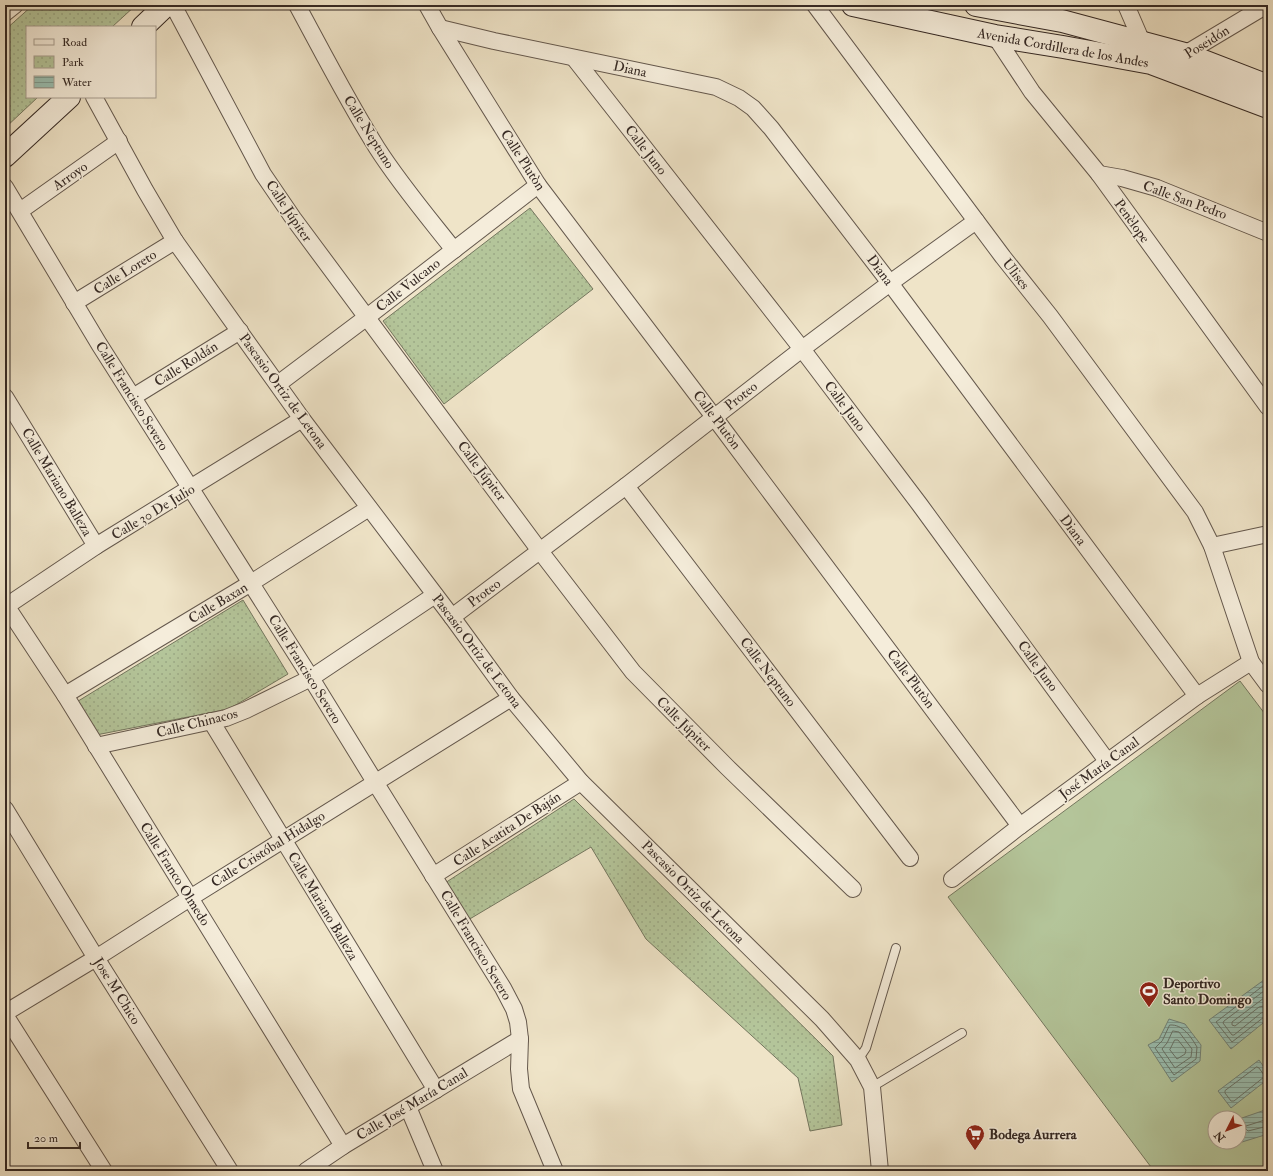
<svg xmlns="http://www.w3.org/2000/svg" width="1273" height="1176" font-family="'IM FELL Double Pica',serif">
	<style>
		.grass { fill: #b4c59a; stroke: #74775f; fill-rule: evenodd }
		.park { fill: url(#park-dots); stroke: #74775f }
		.water { fill: url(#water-rules); stroke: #728379 }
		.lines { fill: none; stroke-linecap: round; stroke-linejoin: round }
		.shore { stroke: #68746a; stroke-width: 1 }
		.lane-casing { stroke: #64584d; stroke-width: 10 }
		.street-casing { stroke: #64584d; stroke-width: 18 }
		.secondary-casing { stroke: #352924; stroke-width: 24 }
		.lane { stroke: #f5eddb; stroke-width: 8 }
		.street { stroke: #f5eddb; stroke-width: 16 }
		.secondary { stroke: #f5eddb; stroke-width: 22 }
		.labels { text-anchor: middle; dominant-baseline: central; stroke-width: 3; stroke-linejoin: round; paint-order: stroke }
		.street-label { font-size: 14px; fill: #352924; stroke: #f5eddb }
		.poi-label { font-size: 14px; font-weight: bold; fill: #352924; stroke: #f5eddb; text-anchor: start }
	</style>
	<defs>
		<pattern id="park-dots" width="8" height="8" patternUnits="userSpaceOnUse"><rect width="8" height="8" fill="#b4c59a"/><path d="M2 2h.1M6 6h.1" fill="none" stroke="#9ba985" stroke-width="1.8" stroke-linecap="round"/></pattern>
		<pattern id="water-rules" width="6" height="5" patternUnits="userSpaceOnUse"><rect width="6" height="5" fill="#9abfb1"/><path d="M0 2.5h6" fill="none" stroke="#7e9b90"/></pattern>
	</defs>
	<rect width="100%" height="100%" fill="#efe4c8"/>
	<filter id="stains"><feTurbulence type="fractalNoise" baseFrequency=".005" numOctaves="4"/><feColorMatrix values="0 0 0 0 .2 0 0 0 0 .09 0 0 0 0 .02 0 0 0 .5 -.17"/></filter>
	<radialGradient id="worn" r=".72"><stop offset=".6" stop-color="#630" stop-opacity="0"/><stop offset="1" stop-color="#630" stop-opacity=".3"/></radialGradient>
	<!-- grass -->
	<path class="grass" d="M 1240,681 L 1268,718 L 1268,1171 L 1154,1171 L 948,897 ZM 1215,1118 L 1239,1118 L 1239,1142 L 1215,1142 Z"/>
	<!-- park -->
	<g class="park">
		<path d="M 33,5 L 136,5 L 112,27 L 27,27 L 27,97 L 38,97 L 5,128 L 5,30 Z"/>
		<path d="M 530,208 L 593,289 L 444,404 L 383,321 Z"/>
		<path d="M 243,600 L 288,674 L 229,709 L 96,735 L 75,703 Z"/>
		<path d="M 574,799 L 833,1056 L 842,1125 L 810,1131 L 798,1078 L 646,939 L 591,847 L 468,920 L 445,883 Z"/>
	</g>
	<!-- water -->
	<g class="water">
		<path d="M 1268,977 L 1268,1019 L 1231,1049 L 1209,1020 Z"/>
		<path d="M 1169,1019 L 1185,1024 L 1201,1045 L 1200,1061 L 1172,1082 L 1148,1045 L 1159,1039 Z"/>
		<path d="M 1259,1060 L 1268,1073 L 1268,1079 L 1231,1108 L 1218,1091 Z"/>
		<path d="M 1268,1109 L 1268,1134 L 1242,1142 L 1239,1133 L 1239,1119 Z"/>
	</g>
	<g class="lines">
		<!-- shore -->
		<g class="shore">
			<path d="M 1268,982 L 1216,1022 L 1232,1042 L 1264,1017 L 1268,1016"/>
			<path d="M 1268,988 L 1224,1021 L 1223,1023 L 1232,1035 L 1234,1035 L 1261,1013 L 1268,1011"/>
			<path d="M 1268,995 L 1232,1022 L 1232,1025 L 1235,1026 L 1259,1007 L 1268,1005"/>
			<path d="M 1170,1025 C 1183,1024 1191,1037 1197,1047 L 1196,1059 L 1174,1075 L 1155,1048 L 1162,1041 Z"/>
			<path d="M 1173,1031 L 1179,1032 L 1192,1049 L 1191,1057 L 1175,1068 L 1162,1049 L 1167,1043 Z"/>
			<path d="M 1175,1040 L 1178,1040 L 1186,1050 L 1185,1054 L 1177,1059 L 1170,1050 Z"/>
			<path d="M 1257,1067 L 1259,1068 L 1264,1075 L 1264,1077 L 1234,1101 L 1231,1101 L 1225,1093 L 1225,1091 Z"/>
			<path d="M 1268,1119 L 1246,1126 L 1245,1128 L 1248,1131 L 1268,1126"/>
		</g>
		<!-- lane casing -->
		<g class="lane-casing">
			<g id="lane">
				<path d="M 858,1060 L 866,1048 L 896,948"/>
				<path d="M 872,1087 L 962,1033"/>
			</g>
		</g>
		<!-- street casing -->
		<g class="street-casing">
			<g id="street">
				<path d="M 173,5 L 263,174 L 293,218 L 540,551 L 633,672 L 727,767 L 853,889"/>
				<path d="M 297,5 C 323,53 348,102 377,148 C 400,184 428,217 454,250"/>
				<path d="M 427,5 L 440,28 L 538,185 L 714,417 L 1020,826"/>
				<path d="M 815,5 L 1003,257 L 1050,316 L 1195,512 L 1212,546 L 1251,662 L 1268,685"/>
				<path d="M 1126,5 L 1145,49"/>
				<path d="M 5,13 L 15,5"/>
				<path d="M 440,28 L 494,41 L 716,87 L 739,98 L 753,108 L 771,128 L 890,283 L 1197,696"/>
				<path d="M 995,36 L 1032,92 L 1099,174 L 1268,407"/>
				<path d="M 574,58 L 802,349 L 920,505 L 1107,761"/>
				<path d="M 1180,59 L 1185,54 L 1267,5"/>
				<path d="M 94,97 L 145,190 L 175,241 L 302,419 L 452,617 L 511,698 L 581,782 L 822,1019 L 858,1060 L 872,1087 L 880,1171"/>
				<path d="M 1099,174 L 1122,178 L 1157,188 L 1268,233"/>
				<path d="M 5,187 L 99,344 L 311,678 L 375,782 L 503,988 L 514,1009 L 518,1022 L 520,1039 L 519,1069 L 521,1089 L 555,1171"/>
				<path d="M 20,211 L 119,141"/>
				<path d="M 74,303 L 175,241"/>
				<path d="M 278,384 L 367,317 L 538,185"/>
				<path d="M 5,397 L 96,546"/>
				<path d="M 133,397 L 240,331"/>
				<path d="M 626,486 L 910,858"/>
				<path d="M 1212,546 L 1268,534"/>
				<path d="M 5,604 L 65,695 L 343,1146"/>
				<path d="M 5,607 L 96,546 L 302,419"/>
				<path d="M 452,617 L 626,486 L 802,349 L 890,283 L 976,221"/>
				<path d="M 65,695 L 251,583 L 369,508"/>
				<path d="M 211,721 L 436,1090"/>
				<path d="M 96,746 L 226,718 L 246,710 L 311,678 L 435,595"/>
				<path d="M 5,809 L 96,958 L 230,1171"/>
				<path d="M 433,876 L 581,782"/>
				<path d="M 952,879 L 1020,826 L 1197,696 L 1251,662"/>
				<path d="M 5,1013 L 96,958 L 190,898 L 511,698"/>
				<path d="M 5,1015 L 104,1171"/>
				<path d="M 408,1107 L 435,1171"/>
				<path d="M 306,1171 L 343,1146 L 520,1039"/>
			</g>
		</g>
		<!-- secondary casing -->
		<g class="secondary-casing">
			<g id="secondary">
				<path d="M 853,5 L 995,36 L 1063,47 L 1151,63 L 1268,107"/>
				<path d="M 976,5 L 1062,21 L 1185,54 L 1268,86"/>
				<path d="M 143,27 L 166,5"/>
				<path d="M 5,156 L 69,97"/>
			</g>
		</g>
		<!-- lane -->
		<use href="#lane" class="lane"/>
		<!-- street -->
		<use href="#street" class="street"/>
		<!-- secondary -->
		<use href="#secondary" class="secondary"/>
	</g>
	<!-- icons -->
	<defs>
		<g id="stadium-pin" transform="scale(1)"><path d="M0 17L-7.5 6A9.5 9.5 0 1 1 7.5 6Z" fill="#8f2418" stroke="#f5eddb"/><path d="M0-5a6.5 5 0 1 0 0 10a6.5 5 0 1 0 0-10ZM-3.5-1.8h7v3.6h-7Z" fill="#fff"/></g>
		<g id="supermarket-pin" transform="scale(1)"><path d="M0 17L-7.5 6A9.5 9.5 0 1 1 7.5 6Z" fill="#8f2418" stroke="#f5eddb"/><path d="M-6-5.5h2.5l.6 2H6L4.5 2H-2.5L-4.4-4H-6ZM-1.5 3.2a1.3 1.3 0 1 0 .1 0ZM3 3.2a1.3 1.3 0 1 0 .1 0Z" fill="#fff"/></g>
	</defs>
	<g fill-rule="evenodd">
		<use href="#stadium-pin" x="1149" y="991"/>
		<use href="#supermarket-pin" x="975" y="1134"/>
	</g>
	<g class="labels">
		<!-- street labels -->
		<g class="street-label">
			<text transform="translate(1207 42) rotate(-32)">Poseidón</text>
			<text transform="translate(1063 48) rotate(10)">Avenida Cordillera de los Andes</text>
			<text transform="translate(630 69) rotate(12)">Diana</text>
			<text transform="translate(369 132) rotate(58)">Calle Neptuno</text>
			<text transform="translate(646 150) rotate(52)">Calle Juno</text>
			<text transform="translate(523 160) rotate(57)">Calle Plutòn</text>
			<text transform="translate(70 176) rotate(-35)">Arroyo</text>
			<text transform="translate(1185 200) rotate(20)">Calle San Pedro</text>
			<text transform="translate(289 211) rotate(56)">Calle Júpiter</text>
			<text transform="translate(1132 221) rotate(54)">Penèlope</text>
			<text transform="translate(880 270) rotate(53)">Diana</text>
			<text transform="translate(125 272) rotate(-32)">Calle Loreto</text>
			<text transform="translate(1016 274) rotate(52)">Ulises</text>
			<text transform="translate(408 285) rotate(-38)">Calle Vulcano</text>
			<text transform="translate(186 364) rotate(-32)">Calle Roldán</text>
			<text transform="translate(283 391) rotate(54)">Pascasio Ortiz de Letona</text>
			<text transform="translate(132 396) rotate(58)">Calle Francisco Severo</text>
			<text transform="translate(741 396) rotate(-38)">Proteo</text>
			<text transform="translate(845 406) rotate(53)">Calle Juno</text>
			<text transform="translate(717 420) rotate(53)">Calle Plutòn</text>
			<text transform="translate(482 471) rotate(53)">Calle Júpiter</text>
			<text transform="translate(57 482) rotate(59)">Calle Mariano Balleza</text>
			<text transform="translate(153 512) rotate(-31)">Calle 30 De Julio</text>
			<text transform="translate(1073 530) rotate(53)">Diana</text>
			<text transform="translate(484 593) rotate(-37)">Proteo</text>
			<text transform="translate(218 603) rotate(-31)">Calle Baxan</text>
			<text transform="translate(477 651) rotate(53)">Pascasio Ortiz de Letona</text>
			<text transform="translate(1038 666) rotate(54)">Calle Juno</text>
			<text transform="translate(305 669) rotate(58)">Calle Francisco Severo</text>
			<text transform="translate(768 672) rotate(53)">Calle Neptuno</text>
			<text transform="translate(911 679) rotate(53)">Calle Plutòn</text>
			<text transform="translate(197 723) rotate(-14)">Calle Chinacos</text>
			<text transform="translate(684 724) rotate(45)">Calle Júpiter</text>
			<text transform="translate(1099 768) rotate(-36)">José María Canal</text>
			<text transform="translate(507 829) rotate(-33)">Calle Acatita De Baján</text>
			<text transform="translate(268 849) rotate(-32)">Calle Cristóbal Hidalgo</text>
			<text transform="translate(175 874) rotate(58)">Calle Franco Olmedo</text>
			<text transform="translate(693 892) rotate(45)">Pascasio Ortiz de Letona</text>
			<text transform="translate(323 906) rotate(59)">Calle Mariano Balleza</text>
			<text transform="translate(476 945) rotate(59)">Calle Francisco Severo</text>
			<text transform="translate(117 991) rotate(58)">Jose M Chico</text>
			<text transform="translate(412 1104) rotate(-31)">Calle José María Canal</text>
		</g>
		<!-- poi labels -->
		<g class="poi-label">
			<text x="1163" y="983">Deportivo<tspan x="1163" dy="16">Santo Domingo</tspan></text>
			<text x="989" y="1134">Bodega Aurrera</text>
		</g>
	</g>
	<!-- margin -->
	<rect width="1273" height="1176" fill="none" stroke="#efe4c8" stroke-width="20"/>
	<rect x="6" y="6" width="1261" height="1164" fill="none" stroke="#352924" stroke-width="2"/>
	<rect x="10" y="10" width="1253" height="1156" fill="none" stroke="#352924"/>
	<!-- legend -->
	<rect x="26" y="26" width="130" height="72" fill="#f5eddb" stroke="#a89f92"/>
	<rect x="34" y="39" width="20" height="6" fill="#f5eddb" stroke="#a89f92"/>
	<text x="62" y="46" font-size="12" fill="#352924">Road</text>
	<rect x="34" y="56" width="20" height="12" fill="url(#park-dots)" stroke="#a89f92"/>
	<text x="62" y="66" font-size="12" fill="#352924">Park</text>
	<rect x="34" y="76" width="20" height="12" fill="url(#water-rules)" stroke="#a89f92"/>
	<text x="62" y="86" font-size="12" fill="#352924">Water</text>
	<!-- north arrow -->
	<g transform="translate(1227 1130) rotate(228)"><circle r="19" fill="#f5eddb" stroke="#a89f92"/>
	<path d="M0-3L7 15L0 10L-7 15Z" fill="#8f2418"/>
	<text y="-6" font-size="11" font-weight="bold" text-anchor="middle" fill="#352924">N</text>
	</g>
	<!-- scale -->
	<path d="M28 1142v6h52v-6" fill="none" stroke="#352924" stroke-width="2"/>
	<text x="34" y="1142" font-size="12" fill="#352924" stroke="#f5eddb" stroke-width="3" paint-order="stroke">20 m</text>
	<rect width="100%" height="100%" filter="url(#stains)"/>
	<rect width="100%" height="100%" fill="url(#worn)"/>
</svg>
